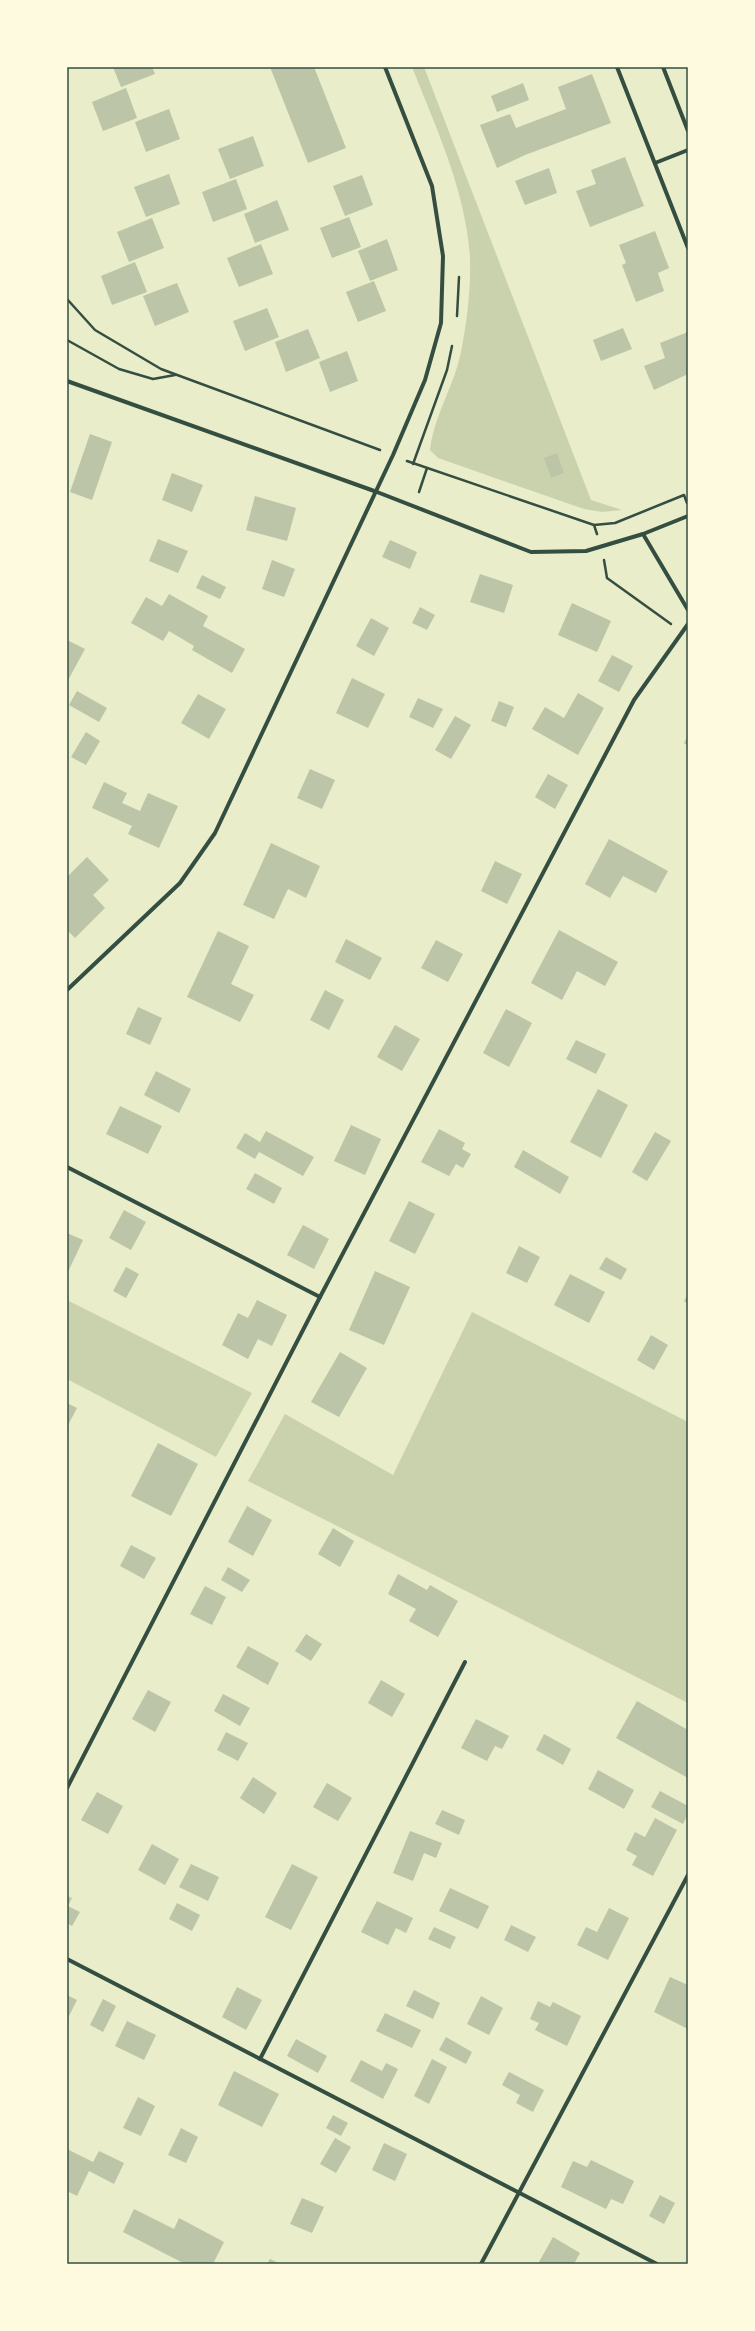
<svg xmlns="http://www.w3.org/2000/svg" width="755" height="2331" font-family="'Sofia Sans Condensed',sans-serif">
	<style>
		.green { fill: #cad2ad }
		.building { fill: #bcc5a7 }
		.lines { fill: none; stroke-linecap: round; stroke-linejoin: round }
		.path { stroke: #344e41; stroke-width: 2.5 }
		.minor { stroke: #344e41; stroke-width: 4 }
		.neatline { fill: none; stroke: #344e41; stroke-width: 1.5 }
	</style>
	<rect width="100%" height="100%" fill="#e9edc9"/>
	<!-- green -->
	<g class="green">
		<path d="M 412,67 L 424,67 L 591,500 L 622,510 L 602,512 L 584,509 L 438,458 L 430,450 C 434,416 454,386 461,352 C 467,321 471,290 470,258 C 466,191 436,128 412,67 Z"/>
		<path d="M 67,1300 L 252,1393 L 216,1457 L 67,1379 Z"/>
		<path d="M 472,1312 L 688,1422 L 688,1703 L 248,1481 L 285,1414 L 393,1475 Z"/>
	</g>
	<!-- building -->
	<g class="building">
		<path d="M 113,67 L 152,67 L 155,74 L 121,87 Z"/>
		<path d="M 270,67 L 314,67 L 346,148 L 308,163 Z"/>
		<path d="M 592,74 L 611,123 L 525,155 L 497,168 L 480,125 L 510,114 L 516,128 L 566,109 L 558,87 Z"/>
		<path d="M 523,83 L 529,100 L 497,112 L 491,96 Z"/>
		<path d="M 126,88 L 137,118 L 103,131 L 92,102 Z"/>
		<path d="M 169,109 L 180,139 L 146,152 L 135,122 Z"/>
		<path d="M 253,136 L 264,166 L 230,179 L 218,149 Z"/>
		<path d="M 625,157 L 644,206 L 590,227 L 576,191 L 596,184 L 591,170 Z"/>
		<path d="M 549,168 L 557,193 L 525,205 L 515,181 Z"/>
		<path d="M 169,174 L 180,204 L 146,217 L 134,187 Z"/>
		<path d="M 362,175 L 373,205 L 345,216 L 333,186 Z"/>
		<path d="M 236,179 L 247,209 L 213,222 L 202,192 Z"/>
		<path d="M 277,200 L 289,230 L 255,243 L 244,214 Z"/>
		<path d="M 349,217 L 361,247 L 332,258 L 320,228 Z"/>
		<path d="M 152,218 L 164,248 L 129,262 L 117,232 Z"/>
		<path d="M 655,231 L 669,268 L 658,273 L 664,291 L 636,302 L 622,265 L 626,263 L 619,245 Z"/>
		<path d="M 387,239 L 398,270 L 370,281 L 358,251 Z"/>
		<path d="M 261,244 L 273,274 L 239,287 L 227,258 Z"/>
		<path d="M 135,262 L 147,292 L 112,305 L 101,276 Z"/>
		<path d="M 374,281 L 386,311 L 358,322 L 346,292 Z"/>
		<path d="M 177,283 L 189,312 L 155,326 L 143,296 Z"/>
		<path d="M 267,308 L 279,337 L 245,351 L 233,321 Z"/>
		<path d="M 623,328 L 632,349 L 601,361 L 593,340 Z"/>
		<path d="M 308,329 L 320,358 L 286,372 L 275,342 Z"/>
		<path d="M 688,332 L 688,374 L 654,390 L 644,366 L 665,358 L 660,343 Z"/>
		<path d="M 347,351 L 358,381 L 330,392 L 319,362 Z"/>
		<path d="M 90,434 L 112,442 L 92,500 L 70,492 Z"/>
		<path d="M 557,453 L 564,473 L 551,478 L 544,458 Z"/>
		<path d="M 172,473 L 203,485 L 192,512 L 162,500 Z"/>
		<path d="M 255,496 L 296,508 L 287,541 L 246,530 Z"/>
		<path d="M 158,539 L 188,551 L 178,573 L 149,561 Z"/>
		<path d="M 390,540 L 417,552 L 410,569 L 382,557 Z"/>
		<path d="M 272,560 L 295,569 L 284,597 L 262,589 Z"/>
		<path d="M 480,574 L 513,585 L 504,613 L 470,602 Z"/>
		<path d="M 202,575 L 226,587 L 220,599 L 196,588 Z"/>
		<path d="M 169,594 L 208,616 L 203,626 L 245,649 L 232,673 L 192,650 L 194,646 L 169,631 L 163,641 L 131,623 L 146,597 L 162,606 Z"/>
		<path d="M 572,603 L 611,621 L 597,652 L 558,635 Z"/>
		<path d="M 420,607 L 435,615 L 427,630 L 412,623 Z"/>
		<path d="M 371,618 L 389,628 L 374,656 L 356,646 Z"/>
		<path d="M 67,640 L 85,649 L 67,682 Z"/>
		<path d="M 612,655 L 633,666 L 619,692 L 598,681 Z"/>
		<path d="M 352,678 L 385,694 L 368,728 L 336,713 Z"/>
		<path d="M 77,691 L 107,708 L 99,722 L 69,705 Z"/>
		<path d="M 578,693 L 604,708 L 578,755 L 532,729 L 545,707 L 564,718 Z"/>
		<path d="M 198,694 L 226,709 L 209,739 L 181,723 Z"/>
		<path d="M 418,698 L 443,709 L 433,728 L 409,717 Z"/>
		<path d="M 499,701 L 514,707 L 506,727 L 491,721 Z"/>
		<path d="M 455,716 L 471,725 L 451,759 L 435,750 Z"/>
		<path d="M 86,732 L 100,741 L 86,765 L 71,757 Z"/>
		<path d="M 688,736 L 688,746 L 684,743 Z"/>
		<path d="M 310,769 L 335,780 L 322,809 L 297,798 Z"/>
		<path d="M 548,774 L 568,785 L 555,809 L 535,797 Z"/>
		<path d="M 104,782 L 127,793 L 122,803 L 140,811 L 148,793 L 178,806 L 159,848 L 128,834 L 132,826 L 92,808 Z"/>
		<path d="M 609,839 L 668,871 L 656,893 L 623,876 L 610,898 L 585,884 Z"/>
		<path d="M 271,843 L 320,866 L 306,898 L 288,889 L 274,919 L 243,905 Z"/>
		<path d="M 87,857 L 109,880 L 93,895 L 105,908 L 75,938 L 67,930 L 67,877 Z"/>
		<path d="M 495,861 L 522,874 L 507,904 L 481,891 Z"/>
		<path d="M 559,930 L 618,962 L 605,986 L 577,971 L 562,1000 L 531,983 Z"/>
		<path d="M 218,931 L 249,946 L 231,984 L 254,995 L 240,1022 L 187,997 Z"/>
		<path d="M 346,939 L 382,958 L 370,980 L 335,962 Z"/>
		<path d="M 436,940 L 463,954 L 448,982 L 421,968 Z"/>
		<path d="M 325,990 L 344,1000 L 329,1030 L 310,1020 Z"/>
		<path d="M 138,1007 L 162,1018 L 150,1045 L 126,1034 Z"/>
		<path d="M 506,1009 L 532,1023 L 509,1067 L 483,1053 Z"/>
		<path d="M 395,1025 L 420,1039 L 402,1071 L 377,1057 Z"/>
		<path d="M 576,1040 L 606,1054 L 596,1074 L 566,1059 Z"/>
		<path d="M 156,1071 L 191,1089 L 179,1113 L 144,1095 Z"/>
		<path d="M 598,1089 L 628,1105 L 601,1158 L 570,1142 Z"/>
		<path d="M 120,1106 L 162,1126 L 148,1154 L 106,1134 Z"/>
		<path d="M 351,1125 L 381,1139 L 365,1175 L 334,1161 Z"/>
		<path d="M 439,1129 L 465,1143 L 462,1149 L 471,1154 L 463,1168 L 456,1164 L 449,1176 L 421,1162 Z"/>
		<path d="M 266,1131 L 314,1157 L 303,1176 L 259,1152 L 255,1159 L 236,1148 L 245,1133 L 260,1142 Z"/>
		<path d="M 655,1132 L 671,1141 L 647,1181 L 632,1172 Z"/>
		<path d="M 523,1150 L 569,1177 L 560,1194 L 514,1167 Z"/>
		<path d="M 255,1173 L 282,1188 L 274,1204 L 246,1189 Z"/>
		<path d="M 409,1201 L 435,1214 L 415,1254 L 389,1241 Z"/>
		<path d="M 124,1210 L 146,1222 L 131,1250 L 109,1238 Z"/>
		<path d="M 303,1225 L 329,1239 L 314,1269 L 287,1255 Z"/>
		<path d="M 67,1233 L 83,1240 L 67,1274 Z"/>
		<path d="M 519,1246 L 540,1257 L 527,1283 L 506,1273 Z"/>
		<path d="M 606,1257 L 627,1269 L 621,1280 L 599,1269 Z"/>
		<path d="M 126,1267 L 139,1274 L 126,1298 L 113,1291 Z"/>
		<path d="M 375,1271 L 410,1287 L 384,1345 L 349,1330 Z"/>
		<path d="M 570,1274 L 605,1292 L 589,1323 L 554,1305 Z"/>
		<path d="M 688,1294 L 688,1304 L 684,1301 Z"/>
		<path d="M 257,1300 L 287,1315 L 272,1346 L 258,1339 L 248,1359 L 222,1345 L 238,1313 L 248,1318 Z"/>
		<path d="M 651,1335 L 668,1345 L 654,1370 L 637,1360 Z"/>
		<path d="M 340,1352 L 367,1368 L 339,1417 L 311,1402 Z"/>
		<path d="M 67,1403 L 77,1408 L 67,1427 Z"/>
		<path d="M 158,1443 L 198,1464 L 171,1516 L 131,1496 Z"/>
		<path d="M 247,1506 L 272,1520 L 253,1556 L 228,1542 Z"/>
		<path d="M 333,1528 L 354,1541 L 340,1567 L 318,1554 Z"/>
		<path d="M 131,1545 L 156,1558 L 144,1579 L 120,1566 Z"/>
		<path d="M 228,1567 L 250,1580 L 242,1592 L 221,1580 Z"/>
		<path d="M 398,1574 L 427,1590 L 430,1585 L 458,1601 L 438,1637 L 409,1621 L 416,1609 L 388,1594 Z"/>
		<path d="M 205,1586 L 226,1597 L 212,1625 L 190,1614 Z"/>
		<path d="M 306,1634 L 322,1644 L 311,1661 L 295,1651 Z"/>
		<path d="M 248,1646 L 279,1663 L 268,1685 L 236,1667 Z"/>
		<path d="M 381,1680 L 405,1694 L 392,1717 L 368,1703 Z"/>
		<path d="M 148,1690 L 171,1702 L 155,1732 L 132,1719 Z"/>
		<path d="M 223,1694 L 250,1708 L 240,1726 L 214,1711 Z"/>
		<path d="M 637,1701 L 688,1730 L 688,1778 L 616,1738 Z"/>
		<path d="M 476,1719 L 509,1736 L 502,1749 L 495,1746 L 487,1761 L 461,1748 Z"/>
		<path d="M 226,1732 L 248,1743 L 238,1761 L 217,1750 Z"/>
		<path d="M 544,1734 L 571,1749 L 563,1765 L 536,1750 Z"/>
		<path d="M 598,1770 L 634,1790 L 624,1809 L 588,1789 Z"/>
		<path d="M 253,1777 L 277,1793 L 264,1814 L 240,1798 Z"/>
		<path d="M 327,1783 L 352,1798 L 338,1821 L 313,1807 Z"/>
		<path d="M 660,1791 L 688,1806 L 688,1814 L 683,1824 L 651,1807 Z"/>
		<path d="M 97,1792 L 123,1806 L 108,1834 L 81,1820 Z"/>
		<path d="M 442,1810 L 465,1820 L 459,1835 L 435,1824 Z"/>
		<path d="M 655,1818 L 677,1830 L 653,1876 L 632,1865 L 637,1856 L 626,1850 L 635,1832 L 645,1837 Z"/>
		<path d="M 410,1831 L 442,1843 L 436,1858 L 424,1853 L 413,1881 L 393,1873 Z"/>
		<path d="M 152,1844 L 179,1859 L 165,1885 L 138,1870 Z"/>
		<path d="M 191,1864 L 219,1877 L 208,1901 L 179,1887 Z"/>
		<path d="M 292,1864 L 318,1877 L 291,1930 L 265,1917 Z"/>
		<path d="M 450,1888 L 489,1906 L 478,1929 L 439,1911 Z"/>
		<path d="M 67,1896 L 72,1898 L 68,1906 L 80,1912 L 72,1926 L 67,1923 Z"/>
		<path d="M 377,1901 L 413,1918 L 406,1933 L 396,1928 L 388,1945 L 361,1932 Z"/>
		<path d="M 177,1903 L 200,1915 L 192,1931 L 169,1919 Z"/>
		<path d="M 609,1908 L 629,1918 L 608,1960 L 577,1945 L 586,1927 L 597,1932 Z"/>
		<path d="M 511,1925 L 536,1937 L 528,1952 L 504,1940 Z"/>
		<path d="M 434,1927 L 456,1937 L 450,1949 L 428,1939 Z"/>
		<path d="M 670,1977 L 688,1985 L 688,2029 L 654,2012 Z"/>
		<path d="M 237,1987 L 262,2000 L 246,2030 L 222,2017 Z"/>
		<path d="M 414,1990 L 440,2003 L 433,2019 L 406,2006 Z"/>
		<path d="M 67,1995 L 77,2000 L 67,2020 Z"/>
		<path d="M 481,1996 L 503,2008 L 489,2035 L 467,2024 Z"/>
		<path d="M 103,1999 L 116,2006 L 103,2032 L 90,2025 Z"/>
		<path d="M 538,2001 L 550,2007 L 553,2002 L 581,2016 L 567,2046 L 535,2030 L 539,2023 L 530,2019 Z"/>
		<path d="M 385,2013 L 421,2030 L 412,2048 L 376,2031 Z"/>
		<path d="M 127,2021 L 156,2035 L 144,2060 L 115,2046 Z"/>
		<path d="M 446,2037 L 472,2052 L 466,2064 L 439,2050 Z"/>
		<path d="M 296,2039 L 327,2056 L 318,2073 L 287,2056 Z"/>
		<path d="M 432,2059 L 447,2067 L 429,2104 L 414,2096 Z"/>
		<path d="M 361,2060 L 382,2071 L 386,2063 L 398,2069 L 383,2099 L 350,2081 Z"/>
		<path d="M 234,2071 L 279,2094 L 262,2127 L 218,2105 Z"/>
		<path d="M 509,2072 L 544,2090 L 533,2112 L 516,2103 L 520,2095 L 502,2085 Z"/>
		<path d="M 138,2097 L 155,2106 L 141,2136 L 123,2128 Z"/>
		<path d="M 333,2115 L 348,2123 L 341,2136 L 326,2128 Z"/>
		<path d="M 181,2128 L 198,2137 L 186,2163 L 168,2155 Z"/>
		<path d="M 335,2138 L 351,2147 L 336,2173 L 320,2164 Z"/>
		<path d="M 384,2143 L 407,2154 L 395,2181 L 372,2170 Z"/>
		<path d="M 67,2149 L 93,2162 L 99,2151 L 124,2163 L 114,2184 L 89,2171 L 77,2196 L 67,2191 Z"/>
		<path d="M 591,2160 L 634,2181 L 623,2204 L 611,2199 L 606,2209 L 561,2187 L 573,2161 L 587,2167 Z"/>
		<path d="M 660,2195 L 675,2203 L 664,2224 L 649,2216 Z"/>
		<path d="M 302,2198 L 324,2207 L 312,2233 L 290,2224 Z"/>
		<path d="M 134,2209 L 174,2229 L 179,2218 L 224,2242 L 213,2264 L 185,2264 L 123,2232 Z"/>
		<path d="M 553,2237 L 580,2253 L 574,2264 L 542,2264 L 539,2262 Z"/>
		<path d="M 270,2259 L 281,2264 L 267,2264 Z"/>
	</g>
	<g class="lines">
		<!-- path -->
		<g class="path">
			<path d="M 67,299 L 95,330 L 161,369 L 380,450"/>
			<path d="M 457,316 L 459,277"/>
			<path d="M 67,340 L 119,369 L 153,379 L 175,375"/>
			<path d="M 407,461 L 594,525 L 597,534"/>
			<path d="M 413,464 L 447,370 L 452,346"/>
			<path d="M 419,492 L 427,468"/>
			<path d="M 594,525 L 615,523 L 684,495 L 687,503"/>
			<path d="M 604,560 L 607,578 L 671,624"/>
		</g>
		<!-- minor -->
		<g class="minor">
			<path d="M 617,67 L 688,248"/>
			<path d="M 663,67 L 688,131"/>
			<path d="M 655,163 L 688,150"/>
			<path d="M 67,381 L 377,492 L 531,552 L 586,551 L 643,534 L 688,610"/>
			<path d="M 643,534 L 688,516"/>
			<path d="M 67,990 L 180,883 L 215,833 L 393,455 L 425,380 L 441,323 L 443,256 L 432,186 L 385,67"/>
			<path d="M 67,1167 L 320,1297"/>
			<path d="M 67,1788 L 320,1297 L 634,700 L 688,624"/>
			<path d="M 67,1959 L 657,2264"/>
			<path d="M 260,2059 L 465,1662"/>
			<path d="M 481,2264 L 688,1875"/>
		</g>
	</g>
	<!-- border -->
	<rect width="755" height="2331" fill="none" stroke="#fefae0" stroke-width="136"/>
	<rect x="68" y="68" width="619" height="2195" class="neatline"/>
</svg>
